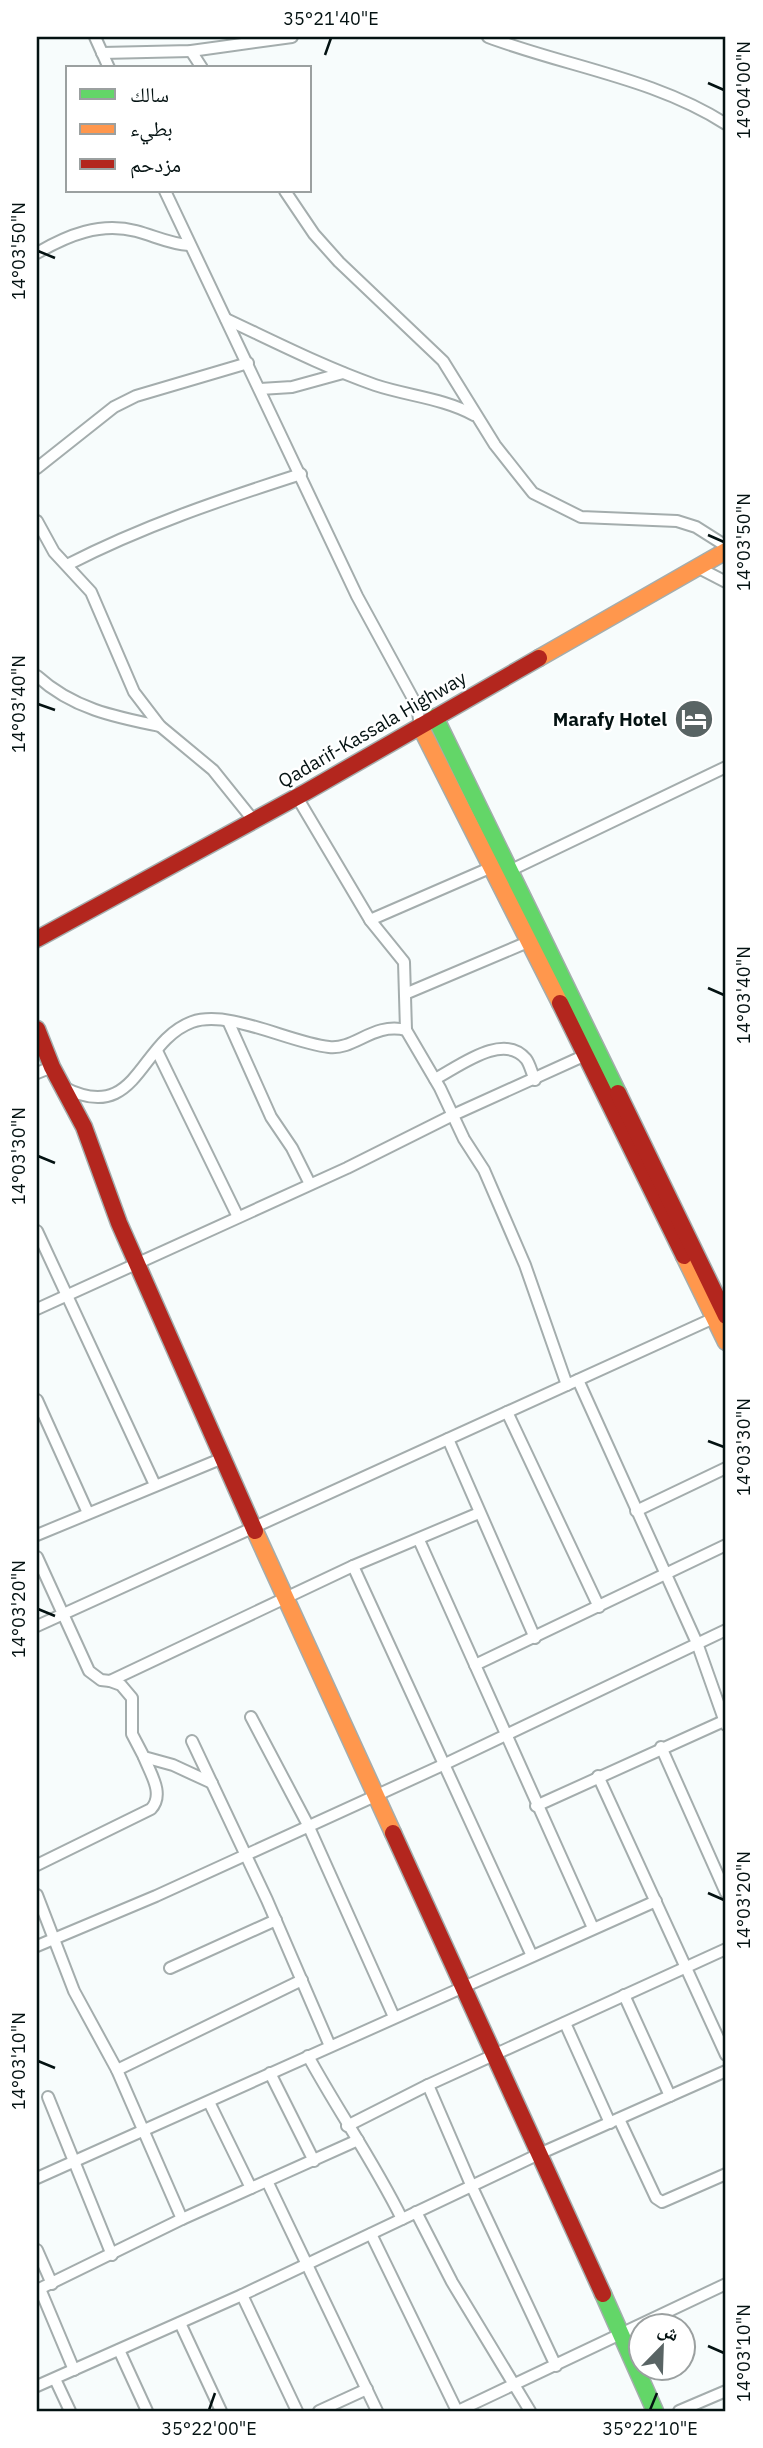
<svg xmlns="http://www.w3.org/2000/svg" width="763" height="2448" font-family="'IBM Plex Sans','Noto Naskh Arabic',sans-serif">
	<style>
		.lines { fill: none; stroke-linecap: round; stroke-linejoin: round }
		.street-casing { stroke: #a4adad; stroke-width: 14 }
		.fast-casing { stroke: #a4adad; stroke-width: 19 }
		.slow-casing { stroke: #a4adad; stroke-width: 19 }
		.jam-casing { stroke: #a4adad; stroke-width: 19 }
		.street { stroke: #feffff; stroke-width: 10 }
		.fast { stroke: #63d668; stroke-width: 16 }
		.slow { stroke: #ff974d; stroke-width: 16 }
		.jam { stroke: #b3261e; stroke-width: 16 }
		.ticks { fill: none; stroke: #041212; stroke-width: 2.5 }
		.labels { text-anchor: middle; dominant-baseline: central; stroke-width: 5; stroke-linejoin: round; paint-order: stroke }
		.poi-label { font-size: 19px; font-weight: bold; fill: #041212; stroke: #fff; text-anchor: end }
		.street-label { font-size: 19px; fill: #041212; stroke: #fff }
		.neatline { fill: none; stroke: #041212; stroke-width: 2.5 }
		.ticks-label { font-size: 18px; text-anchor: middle; fill: #041212 }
	</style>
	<rect width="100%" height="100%" fill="#f7fcfc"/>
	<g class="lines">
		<!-- street casing -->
		<g class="street-casing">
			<g id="street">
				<path d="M 95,37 L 109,68"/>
				<path d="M 488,37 C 568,67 654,78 726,124"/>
				<path d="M 191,51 L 202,68"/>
				<path d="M 102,53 L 191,51 L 292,37"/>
				<path d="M 165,191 L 357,596 L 417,706 L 420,726"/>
				<path d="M 285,191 L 314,234 L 339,262 L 443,361 L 495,445 L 533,493 L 581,517 L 677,521 L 696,527 L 726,546"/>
				<path d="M 37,253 C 68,235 100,222 136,231 C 155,236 170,244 189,245"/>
				<path d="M 226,319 C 275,342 324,367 375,385 C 408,396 443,398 474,415"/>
				<path d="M 260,389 L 292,387 L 343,373"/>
				<path d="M 37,468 L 114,407 L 136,396 L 248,363"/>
				<path d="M 37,521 L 54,552 L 91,592 L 134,692 L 160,726 L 213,770 L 254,821"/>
				<path d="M 67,565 C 143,526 220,500 301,474"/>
				<path d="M 697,567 L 726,582"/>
				<path d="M 37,676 C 72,708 114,717 160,726"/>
				<path d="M 297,797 L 370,920 L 404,962 L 406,1030 L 440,1088 L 464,1139 L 484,1170 L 525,1265 L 567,1385"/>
				<path d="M 509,871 L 726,767"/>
				<path d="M 370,920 L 492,867"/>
				<path d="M 405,994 L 528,942"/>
				<path d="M 228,1021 L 271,1117 L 292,1148 L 310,1184"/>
				<path d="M 157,1051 L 238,1217"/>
				<path d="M 37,1073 L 52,1067"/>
				<path d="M 435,1079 C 457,1068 503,1031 526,1059 C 530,1064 532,1074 535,1080"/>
				<path d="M 63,1087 C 138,1126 138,1042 192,1022 C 229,1009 290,1043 329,1047 C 355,1050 373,1022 406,1030"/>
				<path d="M 37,1231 L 155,1485"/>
				<path d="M 37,1309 L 347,1168 L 451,1116 L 590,1053"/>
				<path d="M 578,1380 L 697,1643 L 726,1725"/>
				<path d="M 37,1400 L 88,1513"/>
				<path d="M 507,1412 L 599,1607"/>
				<path d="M 448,1439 L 535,1638"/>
				<path d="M 636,1511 L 726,1468"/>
				<path d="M 37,1535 L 223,1458"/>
				<path d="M 419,1540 L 593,1928"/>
				<path d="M 37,1557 L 89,1671 L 101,1680 L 110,1681 L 353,1566 L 479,1513"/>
				<path d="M 353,1566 L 532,1956"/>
				<path d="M 37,1626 L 714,1318"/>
				<path d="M 475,1665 L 726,1545"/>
				<path d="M 110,1681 L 121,1685 L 132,1698 L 132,1734 L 144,1757 L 173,1765 L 212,1783"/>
				<path d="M 251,1717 L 308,1825 L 394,2017"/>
				<path d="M 192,1741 L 267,1900 L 330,2046"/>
				<path d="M 661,1747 L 726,1893"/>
				<path d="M 598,1776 L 726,2055"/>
				<path d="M 536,1806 L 726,1720"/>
				<path d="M 37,1865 L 151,1809 C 165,1794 150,1773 144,1757"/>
				<path d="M 37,1895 L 74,1991 L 117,2070 L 182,2219"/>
				<path d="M 37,1946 L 156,1896 L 445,1764 L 726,1630"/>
				<path d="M 170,1968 L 276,1920"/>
				<path d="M 624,1995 L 670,2096"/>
				<path d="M 565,2023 L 610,2123"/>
				<path d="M 308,2056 C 338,2111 374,2162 402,2219"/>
				<path d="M 117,2070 L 302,1980"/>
				<path d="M 270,2073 L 314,2161"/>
				<path d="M 428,2085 L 472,2187 L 556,2366"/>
				<path d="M 48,2097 L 112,2255"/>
				<path d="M 209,2102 L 251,2188"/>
				<path d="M 619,2119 L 656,2198 L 662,2202 L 726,2174"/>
				<path d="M 347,2126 L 428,2085 L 726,1949"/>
				<path d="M 37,2178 L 656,1901"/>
				<path d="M 267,2181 L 377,2411"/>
				<path d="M 416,2212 L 452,2282 L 530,2411"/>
				<path d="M 371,2234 L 457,2411"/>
				<path d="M 37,2250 L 52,2284"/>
				<path d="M 40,2289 L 74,2370"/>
				<path d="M 37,2290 L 182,2219 L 358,2140"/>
				<path d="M 242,2295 L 297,2411"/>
				<path d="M 180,2323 L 221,2411"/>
				<path d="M 119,2350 L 147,2411"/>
				<path d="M 55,2379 L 70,2411"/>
				<path d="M 37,2386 L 242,2295 L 539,2154 L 726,2071"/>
				<path d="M 319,2411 L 367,2389"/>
				<path d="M 458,2411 L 726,2284"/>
				<path d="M 679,2411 L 726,2391"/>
			</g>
		</g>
		<!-- fast casing -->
		<g class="fast-casing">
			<g id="fast">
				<path d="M 435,717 L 618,1093"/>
				<path d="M 603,2294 L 655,2411"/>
			</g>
		</g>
		<!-- slow casing -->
		<g class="slow-casing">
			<g id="slow">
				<path d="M 539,658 L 726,551"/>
				<path d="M 420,726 L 560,1003"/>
				<path d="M 684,1256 L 726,1342"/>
				<path d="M 255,1531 L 393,1833"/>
			</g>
		</g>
		<!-- jam casing -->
		<g class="jam-casing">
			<g id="jam">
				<path d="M 37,939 L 306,792 L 539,658"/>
				<path d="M 560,1003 L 684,1256"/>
				<path d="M 37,1029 L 52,1067 L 84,1127 L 119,1223 L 255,1531"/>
				<path d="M 618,1093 L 726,1316"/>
				<path d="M 393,1833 L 603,2294"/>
			</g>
		</g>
		<!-- street -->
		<use href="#street" class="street"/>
		<!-- fast -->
		<use href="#fast" class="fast"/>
		<!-- slow -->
		<use href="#slow" class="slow"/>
		<!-- jam -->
		<use href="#jam" class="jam"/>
	</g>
	<!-- ticks -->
	<path class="ticks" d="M 325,55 L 331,38M 708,83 L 724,90M 38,251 L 55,258M 708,535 L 724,542M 38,704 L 55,710M 708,988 L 724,995M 38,1156 L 55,1163M 708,1441 L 724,1447M 38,1609 L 55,1616M 708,1893 L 724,1900M 38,2061 L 55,2068M 708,2346 L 724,2353M 209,2410 L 215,2393M 650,2410 L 657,2393"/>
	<!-- icons -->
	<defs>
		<g id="hotel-disc" transform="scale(2.0125)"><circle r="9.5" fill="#596464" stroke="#fff"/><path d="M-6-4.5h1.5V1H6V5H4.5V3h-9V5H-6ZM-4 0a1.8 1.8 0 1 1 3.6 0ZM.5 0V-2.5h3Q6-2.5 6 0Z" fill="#fff"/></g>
	</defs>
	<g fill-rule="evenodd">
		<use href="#hotel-disc" x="694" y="719"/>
	</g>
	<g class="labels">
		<!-- poi labels -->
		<g class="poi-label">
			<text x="667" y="719">Marafy Hotel</text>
		</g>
		<!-- street labels -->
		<g class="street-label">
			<text transform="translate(372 729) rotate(-30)">Qadarif-Kassala Highway</text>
		</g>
	</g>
	<!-- border -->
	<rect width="763" height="2448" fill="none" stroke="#ffffff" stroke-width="77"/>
	<!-- legend -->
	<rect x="66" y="66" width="245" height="126" fill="#ffffff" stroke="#9ba0a0" stroke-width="2"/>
	<rect x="80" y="89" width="35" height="10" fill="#63d668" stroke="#9ba0a0" stroke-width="2"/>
	<text x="130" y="102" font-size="21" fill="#041212">سالك</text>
	<rect x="80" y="124" width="35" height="10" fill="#ff974d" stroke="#9ba0a0" stroke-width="2"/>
	<text x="130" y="136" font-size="21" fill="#041212">بطيء</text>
	<rect x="80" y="159" width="35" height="10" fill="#b3261e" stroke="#9ba0a0" stroke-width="2"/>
	<text x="130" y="172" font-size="21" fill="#041212">مزدحم</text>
	<!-- north arrow -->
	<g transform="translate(662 2347) rotate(23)"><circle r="33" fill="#ffffff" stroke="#9ba0a0" stroke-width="2"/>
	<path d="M0-5L12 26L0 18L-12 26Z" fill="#596464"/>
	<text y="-10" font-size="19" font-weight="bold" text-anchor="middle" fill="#041212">ش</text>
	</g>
	<rect x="38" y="38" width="686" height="2372" class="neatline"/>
	<g class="ticks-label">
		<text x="331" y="25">35°21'40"E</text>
		<text transform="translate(744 90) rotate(-90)" y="6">14°04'00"N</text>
		<text transform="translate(19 251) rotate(-90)" y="6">14°03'50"N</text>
		<text transform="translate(744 542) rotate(-90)" y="6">14°03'50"N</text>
		<text transform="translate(19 704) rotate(-90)" y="6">14°03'40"N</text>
		<text transform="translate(744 995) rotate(-90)" y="6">14°03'40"N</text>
		<text transform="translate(19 1156) rotate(-90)" y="6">14°03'30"N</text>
		<text transform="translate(744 1447) rotate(-90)" y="6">14°03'30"N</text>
		<text transform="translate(19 1609) rotate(-90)" y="6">14°03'20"N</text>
		<text transform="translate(744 1900) rotate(-90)" y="6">14°03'20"N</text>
		<text transform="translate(19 2061) rotate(-90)" y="6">14°03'10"N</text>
		<text transform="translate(744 2353) rotate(-90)" y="6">14°03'10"N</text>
		<text x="209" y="2435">35°22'00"E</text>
		<text x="650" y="2435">35°22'10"E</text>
	</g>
</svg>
